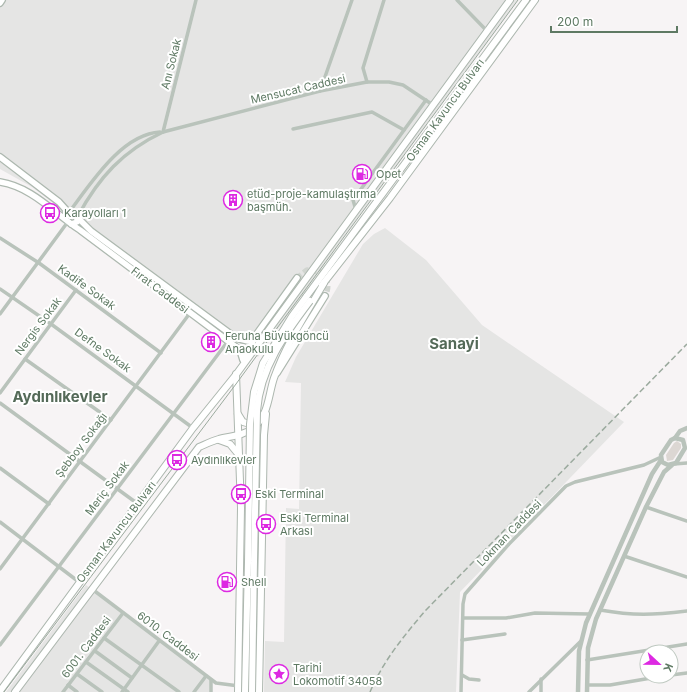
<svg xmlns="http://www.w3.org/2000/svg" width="687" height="692" font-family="Inter,sans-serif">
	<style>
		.built { fill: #e5e5e4 }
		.green { fill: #dcd7d3 }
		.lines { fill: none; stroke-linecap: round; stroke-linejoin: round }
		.primary-tunnel { stroke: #d1d5d0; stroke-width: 5.5; stroke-dasharray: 5.5 3; stroke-linecap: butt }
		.primary-casing { stroke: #adb8af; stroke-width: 8 }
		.trunk-casing { stroke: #adb7af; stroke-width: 8 }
		.minor { stroke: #b9c3bb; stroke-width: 3.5 }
		.tertiary { stroke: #b9c3bb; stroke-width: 4.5 }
		.primary { stroke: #fff; stroke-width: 5.5 }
		.trunk { stroke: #fff; stroke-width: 6 }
		.tram { stroke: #9baa9e; stroke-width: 1 }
		.rail { stroke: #9baa9e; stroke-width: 1.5; stroke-dasharray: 6 3; stroke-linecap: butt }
		.trunk-bridge-casing { stroke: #adb7af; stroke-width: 8; stroke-linecap: butt }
		.trunk-bridge { stroke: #fff; stroke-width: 6 }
		.labels { text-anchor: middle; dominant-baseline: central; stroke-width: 4; stroke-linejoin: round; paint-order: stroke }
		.street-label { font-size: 11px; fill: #5e7963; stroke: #fff }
		.poi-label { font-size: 11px; fill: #5e7963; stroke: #fff; text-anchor: start }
		.district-label { font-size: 15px; font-weight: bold; fill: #546a58; stroke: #fff }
	</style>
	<rect width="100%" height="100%" fill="#f7f4f5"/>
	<!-- built -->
	<g class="built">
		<path d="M 0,0 L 518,0 L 340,242 L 258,357 L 91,236 L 71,217 L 32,187 L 0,169 Z"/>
		<path d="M 385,228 L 426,260 L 482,325 L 624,422 L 460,592 L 456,692 L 264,692 L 265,641 L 284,642 L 286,508 L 299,509 L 301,383 L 285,382 L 296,357 L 363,244 L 374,234 Z"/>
		<path d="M 86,585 L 212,681 L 212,692 L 6,692 Z"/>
	</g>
	<!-- green -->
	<path class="green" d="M 677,441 L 681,444 L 681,448 L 673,460 L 667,461 L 666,455 L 674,443 Z"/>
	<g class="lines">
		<!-- primary-tunnel -->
		<path class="primary-tunnel" d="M 297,278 L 307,270 L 320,272 C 328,279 330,287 325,296"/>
		<!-- primary casing -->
		<g class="primary-casing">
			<g id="primary">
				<path d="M 0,3 L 2,0"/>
				<path d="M 0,157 L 59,202 L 68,212"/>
				<path d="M 0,182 C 32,187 54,213 80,230 L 240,350 L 243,360"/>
				<path d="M 66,213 L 72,211 L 77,214 L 77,222 L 71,224"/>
				<path d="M 78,218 L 91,231 L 236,338 L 248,341 L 256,335"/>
				<path d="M 244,359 L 256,335 L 297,278"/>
				<path d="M 277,373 L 325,296"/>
			</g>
		</g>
		<!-- trunk casing -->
		<g class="trunk-casing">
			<g id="trunk">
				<path d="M 322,285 L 390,198 L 535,0"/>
				<path d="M 306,297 L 526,0"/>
				<path d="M 236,374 L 241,508 L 238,692"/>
				<path d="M 238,414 L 243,422 L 254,425"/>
				<path d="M 219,440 L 230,444 L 239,455"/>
				<path d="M 0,691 L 193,428 L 235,376 L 510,0"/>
				<path d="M 15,692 L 199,447 C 206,444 212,441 219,439 C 231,436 243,436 253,428 C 269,415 268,396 274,378 C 286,344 306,314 324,283"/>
				<path d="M 245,692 L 248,562"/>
				<path d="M 252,692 L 254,561"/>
				<path d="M 259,692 L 264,435 L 266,414"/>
			</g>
		</g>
		<!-- minor -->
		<g class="minor">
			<path d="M 457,0 L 487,31"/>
			<path d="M 367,82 L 363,68 L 384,0"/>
			<path d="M 320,91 L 352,0"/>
			<path d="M 293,129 L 372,112 L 404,130"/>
			<path d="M 163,132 L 196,0"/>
			<path d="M 356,210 L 353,200 L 426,100"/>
			<path d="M 70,211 C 91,183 122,134 160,132"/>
			<path d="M 78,216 C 99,177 123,151 163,132 L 320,91 L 367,82 L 389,82 L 403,85 L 433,105"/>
			<path d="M 0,238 L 39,263 L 161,353"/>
			<path d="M 0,289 L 51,324 L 193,428"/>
			<path d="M 0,314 L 67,223"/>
			<path d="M 25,359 L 111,420"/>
			<path d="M 0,393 L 76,290"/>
			<path d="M 0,403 L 138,504"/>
			<path d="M 674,464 L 687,463"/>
			<path d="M 0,468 L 49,504"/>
			<path d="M 646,507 L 687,521"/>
			<path d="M 0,522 L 79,582"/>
			<path d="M 624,556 L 687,577"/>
			<path d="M 0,569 L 190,313"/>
			<path d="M 92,589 L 216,683 L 239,686"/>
			<path d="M 600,610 C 634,616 653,615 687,611"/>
			<path d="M 463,618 L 506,618 L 535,613 L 589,614"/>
			<path d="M 104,638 L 179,692"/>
			<path d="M 462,640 L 505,634"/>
			<path d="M 0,645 L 228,341"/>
			<path d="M 95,651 L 132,678"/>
			<path d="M 587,660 L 687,644"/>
			<path d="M 86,662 L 128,692"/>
			<path d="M 77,674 L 102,692"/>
			<path d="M 462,675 L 469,679 L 479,680"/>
			<path d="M 671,675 L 687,673"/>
			<path d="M 541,679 L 541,692"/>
			<path d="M 68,685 L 77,692"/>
			<path d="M 587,685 L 610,685 L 663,676"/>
			<path d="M 63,692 L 123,613"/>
			<path d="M 122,692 L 159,641"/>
			<path d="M 194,692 L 206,676"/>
			<path d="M 211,692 L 211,680"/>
			<path d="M 461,692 L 463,604 L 465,594 L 509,544 L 566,486 L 575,482 L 644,465 L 661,457"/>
			<path d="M 529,692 L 581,641"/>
		</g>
		<!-- tertiary -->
		<g class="tertiary">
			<path d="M 675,438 L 683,440 L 685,448 L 676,463 L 668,465 L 662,462 L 661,455 L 671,440 Z"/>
			<path d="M 675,438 L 680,431 L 687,428"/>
			<path d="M 578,692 L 579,651 L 586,623 L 652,474 L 661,460"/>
			<path d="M 587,692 L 588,648 L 596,619 L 646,507 L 664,472 L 672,465"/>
		</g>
		<!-- primary -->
		<use href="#primary" class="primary"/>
		<!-- trunk -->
		<use href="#trunk" class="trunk"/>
		<!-- tram -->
		<path class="tram" d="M 4,692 L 236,384 L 518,0"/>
		<!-- rail -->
		<path class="rail" d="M 370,692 C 383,661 404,636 425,611 L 687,344"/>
		<!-- trunk-bridge casing -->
		<g class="trunk-bridge-casing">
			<g id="trunk-bridge">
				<path d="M 254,561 L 257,411 C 260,368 285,334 310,301"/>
				<path d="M 248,562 L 250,424 L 254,392 L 263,363 L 292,316 L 306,297"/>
			</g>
		</g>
		<!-- trunk-bridge -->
		<use href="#trunk-bridge" class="trunk-bridge"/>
	</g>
	<!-- icons -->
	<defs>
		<g id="fuel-ring" transform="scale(1)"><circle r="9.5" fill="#fff" stroke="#dd29e2" stroke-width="1.5"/><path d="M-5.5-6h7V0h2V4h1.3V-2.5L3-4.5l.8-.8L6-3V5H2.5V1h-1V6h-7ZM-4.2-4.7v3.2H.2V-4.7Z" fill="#dd29e2"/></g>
		<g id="building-ring" transform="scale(1)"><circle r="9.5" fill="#fff" stroke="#dd29e2" stroke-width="1.5"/><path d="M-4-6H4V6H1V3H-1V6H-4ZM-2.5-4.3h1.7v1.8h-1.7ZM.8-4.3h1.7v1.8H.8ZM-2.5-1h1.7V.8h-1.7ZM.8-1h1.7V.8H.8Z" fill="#dd29e2"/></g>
		<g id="bus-ring" transform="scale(1)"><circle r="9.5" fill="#fff" stroke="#dd29e2" stroke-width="1.5"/><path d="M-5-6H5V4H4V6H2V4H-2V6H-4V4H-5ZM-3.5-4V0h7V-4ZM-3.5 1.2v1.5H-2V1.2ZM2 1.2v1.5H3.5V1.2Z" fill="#dd29e2"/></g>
		<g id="sight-ring" transform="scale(1)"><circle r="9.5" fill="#fff" stroke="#dd29e2" stroke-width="1.5"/><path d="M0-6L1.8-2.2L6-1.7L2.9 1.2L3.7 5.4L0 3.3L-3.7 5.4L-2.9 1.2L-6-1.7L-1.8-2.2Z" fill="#dd29e2"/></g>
	</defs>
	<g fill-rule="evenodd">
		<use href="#fuel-ring" x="362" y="174"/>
		<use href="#building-ring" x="233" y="200"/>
		<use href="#bus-ring" x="50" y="213"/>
		<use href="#building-ring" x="211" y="342"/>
		<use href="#bus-ring" x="177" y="460"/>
		<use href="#bus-ring" x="241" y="494"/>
		<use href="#bus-ring" x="266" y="524"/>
		<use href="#fuel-ring" x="227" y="582"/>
		<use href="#sight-ring" x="279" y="674"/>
	</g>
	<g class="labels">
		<!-- street labels -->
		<g class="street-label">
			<text transform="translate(171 64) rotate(-76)">Anı Sokak</text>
			<text transform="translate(298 89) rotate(-13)">Mensucat Caddesi</text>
			<text transform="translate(445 110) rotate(-54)">Osman Kavuncu Bulvarı</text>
			<text transform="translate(87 287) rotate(36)">Kadife Sokak</text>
			<text transform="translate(160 290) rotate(37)">Fırat Caddesi</text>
			<text transform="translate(38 326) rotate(-53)">Nergis Sokak</text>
			<text transform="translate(103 350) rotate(36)">Defne Sokak</text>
			<text transform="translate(81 445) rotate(-53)">Şebboy Sokağı</text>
			<text transform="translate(107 488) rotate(-53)">Meriç Sokak</text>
			<text transform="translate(116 532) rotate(-53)">Osman Kavuncu Bulvarı</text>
			<text transform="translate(509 533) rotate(-46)">Lokman Caddesi</text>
			<text transform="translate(168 636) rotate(37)">6010. Caddesi</text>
			<text transform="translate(86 647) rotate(-53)">6001. Caddesi</text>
		</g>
		<!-- poi labels -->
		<g class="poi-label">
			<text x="376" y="174">Opet</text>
			<text x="247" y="194">etüd-proje-kamulaştırma<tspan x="247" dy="13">başmüh.</tspan></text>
			<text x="64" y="213">Karayolları 1</text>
			<text x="225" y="336">Feruha Büyükgöncü<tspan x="225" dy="13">Anaokulu</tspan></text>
			<text x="191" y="460">Aydınlıkevler</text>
			<text x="255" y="494">Eski Terminal</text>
			<text x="280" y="518">Eski Terminal<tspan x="280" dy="13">Arkası</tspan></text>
			<text x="241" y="582">Shell</text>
			<text x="293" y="668">Tarihi<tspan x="293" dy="13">Lokomotif 34058</tspan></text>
		</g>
		<!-- district labels -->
		<g class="district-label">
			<text x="454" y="343">Sanayi</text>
			<text x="60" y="396">Aydınlıkevler</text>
		</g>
	</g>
	<!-- north arrow -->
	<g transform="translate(659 664) rotate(112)"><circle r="19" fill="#ffffff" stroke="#bfc9c1"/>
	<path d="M0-3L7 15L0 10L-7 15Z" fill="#dd29e2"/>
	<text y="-6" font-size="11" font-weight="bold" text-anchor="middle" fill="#5e7963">K</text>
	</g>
	<!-- scale -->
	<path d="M551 26v6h126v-6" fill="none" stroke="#5e7963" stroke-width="2"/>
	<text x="557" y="26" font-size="12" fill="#5e7963" stroke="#ffffff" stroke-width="3" paint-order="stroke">200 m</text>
</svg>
